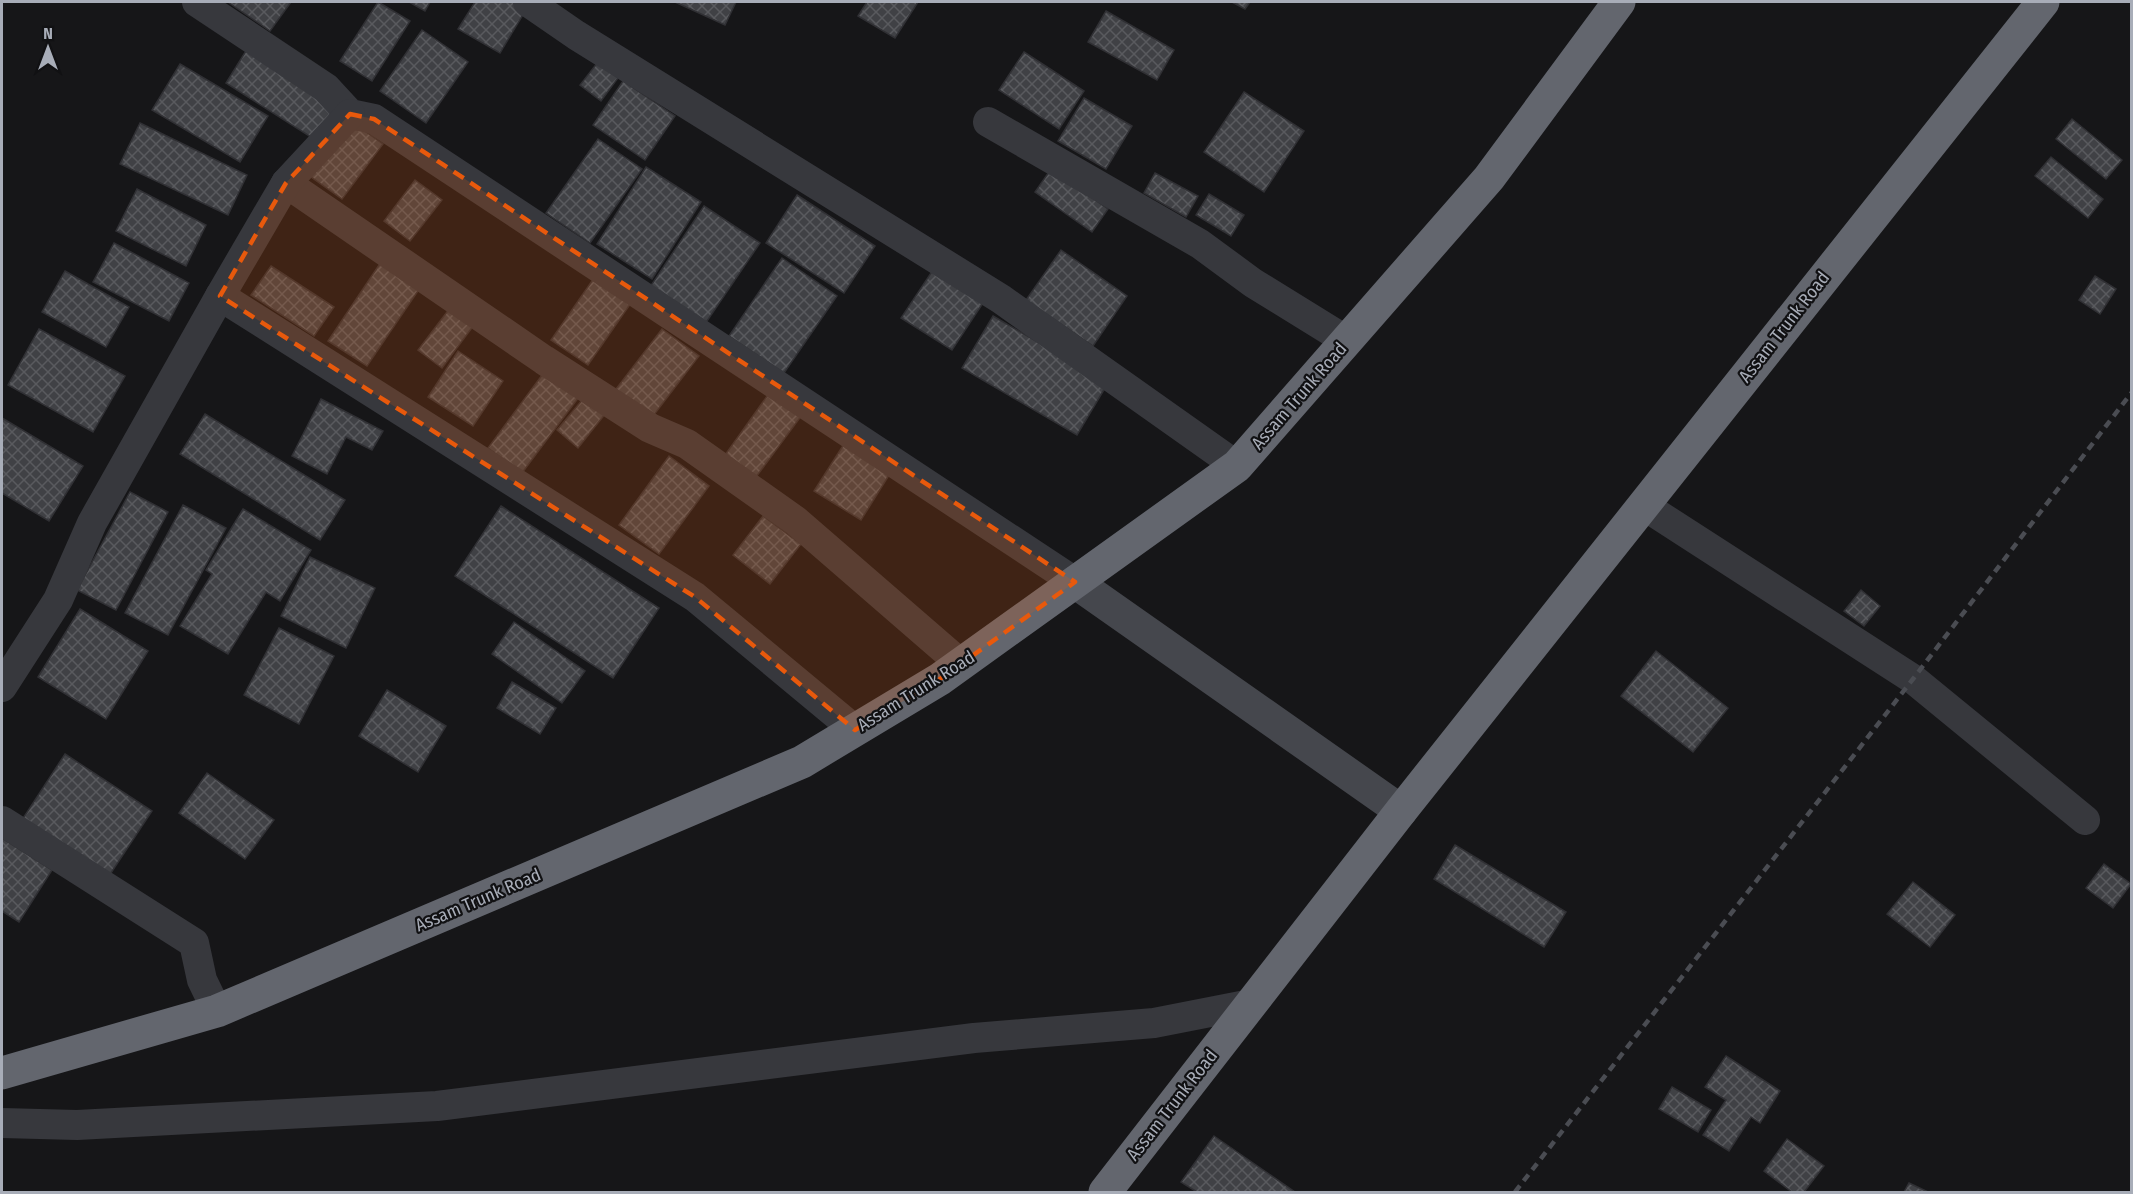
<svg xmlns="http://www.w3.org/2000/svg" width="2133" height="1194" font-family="'Fira Sans Condensed',sans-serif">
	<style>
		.building { fill: url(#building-cross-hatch); stroke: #303034; stroke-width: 1.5 }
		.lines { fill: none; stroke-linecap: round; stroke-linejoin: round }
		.street { stroke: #37383d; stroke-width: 30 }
		.secondary { stroke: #45474d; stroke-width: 33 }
		.highway { stroke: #63666e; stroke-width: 33 }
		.rail { stroke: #4a4c52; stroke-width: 4.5; stroke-dasharray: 8 6; stroke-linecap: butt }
		.marked { fill: #e8590c; fill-opacity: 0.2; stroke: #e8590c; stroke-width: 4.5; stroke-dasharray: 12 8; stroke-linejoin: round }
		.labels { text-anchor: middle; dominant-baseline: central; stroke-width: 4.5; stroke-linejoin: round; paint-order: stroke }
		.street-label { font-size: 18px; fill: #a8adb8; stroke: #111113 }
	</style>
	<defs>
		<pattern id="building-cross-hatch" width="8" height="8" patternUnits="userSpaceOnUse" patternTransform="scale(1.5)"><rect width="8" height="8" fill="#404145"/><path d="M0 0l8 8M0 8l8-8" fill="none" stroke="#595a5e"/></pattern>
	</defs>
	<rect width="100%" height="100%" fill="#161618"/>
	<!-- building -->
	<g class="building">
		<path d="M 228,2 L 291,2 L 270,31 Z"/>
		<path d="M 378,2 L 410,21 L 372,81 L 340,61 Z"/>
		<path d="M 409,2 L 430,2 L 425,11 Z"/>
		<path d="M 475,2 L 516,2 L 527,8 L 500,53 L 458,29 Z"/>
		<path d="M 675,2 L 736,2 L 725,25 Z"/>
		<path d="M 867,2 L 918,2 L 895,38 L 858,16 Z"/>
		<path d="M 1232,2 L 1250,2 L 1245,9 Z"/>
		<path d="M 1106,11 L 1174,50 L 1157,80 L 1088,42 Z"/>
		<path d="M 422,30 L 468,62 L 426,123 L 380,91 Z"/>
		<path d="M 249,46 L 338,103 L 314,139 L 226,83 Z"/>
		<path d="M 1024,52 L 1084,91 L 1059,129 L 999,90 Z"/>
		<path d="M 598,62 L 618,78 L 601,101 L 580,85 Z"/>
		<path d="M 180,64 L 268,116 L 240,162 L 152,110 Z"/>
		<path d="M 623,81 L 675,116 L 645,160 L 593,125 Z"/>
		<path d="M 1244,92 L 1304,131 L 1264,192 L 1204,152 Z"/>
		<path d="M 1084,98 L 1132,126 L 1106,169 L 1058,141 Z"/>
		<path d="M 348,119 L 383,144 L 342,199 L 307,174 Z"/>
		<path d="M 2072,119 L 2122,160 L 2106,179 L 2056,139 Z"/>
		<path d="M 140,123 L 247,175 L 228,215 L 120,164 Z"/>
		<path d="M 598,139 L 642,169 L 590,243 L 546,213 Z"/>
		<path d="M 2051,157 L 2103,199 L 2088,218 L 2035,176 Z"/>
		<path d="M 646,167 L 701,202 L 652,279 L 597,244 Z"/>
		<path d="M 1051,169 L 1108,209 L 1092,232 L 1035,192 Z"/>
		<path d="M 1155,173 L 1198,196 L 1186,217 L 1144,193 Z"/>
		<path d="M 415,180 L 442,200 L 410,241 L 384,221 Z"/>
		<path d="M 137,189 L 206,225 L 186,266 L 116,231 Z"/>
		<path d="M 1209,194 L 1244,215 L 1231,236 L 1196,215 Z"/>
		<path d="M 797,195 L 875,246 L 844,293 L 766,243 Z"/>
		<path d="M 704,206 L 760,243 L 705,324 L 650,287 Z"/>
		<path d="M 114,243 L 189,283 L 169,321 L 93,282 Z"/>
		<path d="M 1061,250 L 1127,296 L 1093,346 L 1026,300 Z"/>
		<path d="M 782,258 L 837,296 L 784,373 L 729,336 Z"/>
		<path d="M 381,262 L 420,288 L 367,366 L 328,341 Z"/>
		<path d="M 271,266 L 334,307 L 314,336 L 251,295 Z"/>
		<path d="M 933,270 L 983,303 L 952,350 L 901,318 Z"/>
		<path d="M 65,271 L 129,307 L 106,347 L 42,312 Z"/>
		<path d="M 2095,276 L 2116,289 L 2100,314 L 2079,300 Z"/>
		<path d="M 594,278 L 631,303 L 588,365 L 551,340 Z"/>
		<path d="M 450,308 L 474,325 L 442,368 L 418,350 Z"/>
		<path d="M 993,316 L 1108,383 L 1077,435 L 962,368 Z"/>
		<path d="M 39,329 L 125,376 L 93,432 L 8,385 Z"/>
		<path d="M 662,329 L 699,356 L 653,416 L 616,389 Z"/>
		<path d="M 458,351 L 503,381 L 473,426 L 428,397 Z"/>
		<path d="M 548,367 L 582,393 L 522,473 L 488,448 Z"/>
		<path d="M 589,392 L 609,409 L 578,448 L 557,430 Z"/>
		<path d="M 770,392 L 802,415 L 756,477 L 725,455 Z"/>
		<path d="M 321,399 L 383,431 L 372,450 L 346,437 L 327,474 L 292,456 Z"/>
		<path d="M 205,414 L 345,500 L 320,540 L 180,454 Z"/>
		<path d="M 2,418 L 83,466 L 49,521 L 2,493 Z"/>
		<path d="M 844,444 L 891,472 L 861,520 L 814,491 Z"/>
		<path d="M 669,456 L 709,486 L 659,554 L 619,525 Z"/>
		<path d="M 130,492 L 168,512 L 116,610 L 77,590 Z"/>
		<path d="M 183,505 L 226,528 L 168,635 L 125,613 Z"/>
		<path d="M 501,506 L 659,608 L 613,678 L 455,576 Z"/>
		<path d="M 243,509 L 311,550 L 280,601 L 266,592 L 228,654 L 180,626 L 212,574 L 206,570 Z"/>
		<path d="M 763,516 L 801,544 L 770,584 L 733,555 Z"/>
		<path d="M 310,557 L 375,588 L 346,648 L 281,616 Z"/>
		<path d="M 1861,590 L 1880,606 L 1864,626 L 1844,611 Z"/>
		<path d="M 80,609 L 148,651 L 106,719 L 38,677 Z"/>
		<path d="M 514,622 L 585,671 L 562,703 L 492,654 Z"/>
		<path d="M 279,628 L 334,656 L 299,724 L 244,695 Z"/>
		<path d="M 1656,651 L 1728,708 L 1693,752 L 1621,696 Z"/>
		<path d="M 512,682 L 556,708 L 540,734 L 497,708 Z"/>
		<path d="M 387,690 L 446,726 L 418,772 L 359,736 Z"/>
		<path d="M 65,754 L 152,811 L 105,882 L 18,826 Z"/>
		<path d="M 207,773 L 274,820 L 245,859 L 179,813 Z"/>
		<path d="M 2,838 L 52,870 L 19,922 L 2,911 Z"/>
		<path d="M 1455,845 L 1566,912 L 1544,947 L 1434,879 Z"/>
		<path d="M 2104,864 L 2131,884 L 2113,908 L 2086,888 Z"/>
		<path d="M 1913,882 L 1955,915 L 1930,947 L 1887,914 Z"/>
		<path d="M 1726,1056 L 1780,1091 L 1760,1123 L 1751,1117 L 1729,1151 L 1703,1135 L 1726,1100 L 1705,1087 Z"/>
		<path d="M 1672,1087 L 1711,1110 L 1698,1132 L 1659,1109 Z"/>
		<path d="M 1214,1136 L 1295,1192 L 1197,1192 L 1181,1182 Z"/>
		<path d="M 1787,1139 L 1824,1166 L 1804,1192 L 1792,1192 L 1764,1171 Z"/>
		<path d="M 1909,1183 L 1928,1192 L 1904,1192 Z"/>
	</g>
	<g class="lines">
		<!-- street -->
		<g class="street">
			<path d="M 197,2 L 326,88 L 350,114 L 374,119 L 1075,582"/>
			<path d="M 528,2 L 576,35 L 1001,299 L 1237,466"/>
			<path d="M 988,122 L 1200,244 L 1253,283 L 1347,341"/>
			<path d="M 286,183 L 544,360 L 650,428 L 687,444 L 796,521 L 961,664"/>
			<path d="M 220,296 L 695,597 L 855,730"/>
			<path d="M 1643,505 L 1913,679 L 2085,820"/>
			<path d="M 2,687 L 58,600 L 92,523 L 220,296 L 286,183 L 350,114"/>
			<path d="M 2,821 L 194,943 L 202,980 L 217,1011"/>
			<path d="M 2,1123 L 77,1125 L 437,1106 L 974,1038 L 1154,1023 L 1251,1004"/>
		</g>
		<!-- secondary -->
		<path class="secondary" d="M 1075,582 L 1401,811"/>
		<!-- highway -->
		<g class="highway">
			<path d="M 2,1073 L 217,1011 L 802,762 L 940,679 L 1237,466 L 1489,178 L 1619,2"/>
			<path d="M 1105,1192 L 1401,811 L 2043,2"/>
		</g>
		<!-- rail -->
		<path class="rail" d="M 1515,1192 L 1913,679 L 2132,392"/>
	</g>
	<!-- marked area -->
	<path class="marked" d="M 350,114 L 374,119 L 1075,582 L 940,679 L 855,730 L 695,597 L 220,296 L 286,183 Z"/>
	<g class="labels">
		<!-- street labels -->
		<g class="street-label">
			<text transform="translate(1784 327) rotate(-52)">Assam Trunk Road</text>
			<text transform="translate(1299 396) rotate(-49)">Assam Trunk Road</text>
			<text transform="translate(916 691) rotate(-32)">Assam Trunk Road</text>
			<text transform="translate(478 900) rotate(-23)">Assam Trunk Road</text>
			<text transform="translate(1172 1105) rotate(-52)">Assam Trunk Road</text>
		</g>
	</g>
	<!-- border -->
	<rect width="2133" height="1194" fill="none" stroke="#a8adb8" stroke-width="6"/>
	<!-- north arrow -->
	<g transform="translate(48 48)" stroke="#111113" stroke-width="4.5" paint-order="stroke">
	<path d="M0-4.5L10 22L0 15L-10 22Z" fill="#a8adb8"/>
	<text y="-9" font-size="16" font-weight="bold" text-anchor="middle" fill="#a8adb8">N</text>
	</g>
</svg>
